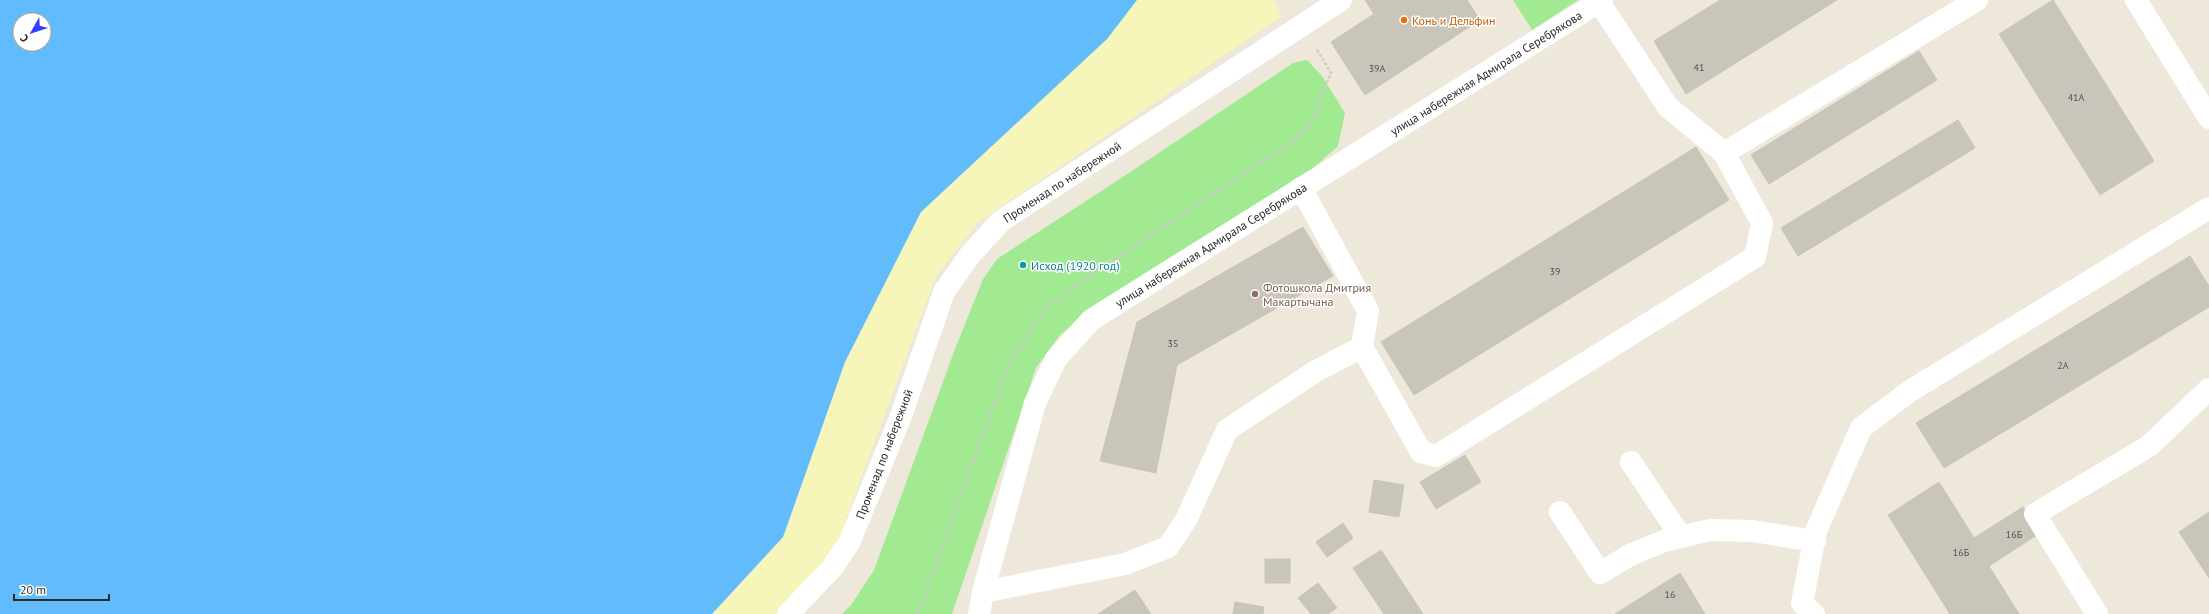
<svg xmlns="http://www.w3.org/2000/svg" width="2209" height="614" font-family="'PT Sans',sans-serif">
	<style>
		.green { fill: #a2ea91 }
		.sand { fill: #f6f6ba }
		.water { fill: #62bbfb; fill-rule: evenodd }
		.building { fill: #c9c5ba; stroke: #c9c5b4 }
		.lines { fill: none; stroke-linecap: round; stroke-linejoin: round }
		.path { stroke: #ccc; stroke-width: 2.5; stroke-dasharray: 3 2; stroke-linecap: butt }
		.minor { stroke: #fff; stroke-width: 22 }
		.food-dot { fill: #e8710a; stroke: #fff; stroke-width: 1.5 }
		.culture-dot { fill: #0f9aa8; stroke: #fff; stroke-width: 1.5 }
		.education-dot { fill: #8d6e63; stroke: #fff; stroke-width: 1.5 }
		.labels { text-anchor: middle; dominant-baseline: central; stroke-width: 3; stroke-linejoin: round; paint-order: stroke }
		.number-label { font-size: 10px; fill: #52514e }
		.food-label { font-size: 12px; fill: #c56008; stroke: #fff; text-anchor: start }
		.street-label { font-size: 12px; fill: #2a2a2a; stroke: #fff }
		.culture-label { font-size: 12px; fill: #0d838f; stroke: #fff; text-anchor: start }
		.education-label { font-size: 12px; fill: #785e54; stroke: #fff; text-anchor: start }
	</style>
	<rect width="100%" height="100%" fill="#eee8da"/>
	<!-- green -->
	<g class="green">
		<path d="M 1513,0 L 1578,0 L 1532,30 Z"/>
		<path d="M 1307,60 L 1322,76 L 1345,113 L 1338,146 L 1310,171 L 1093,307 L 1060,335 L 1036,368 L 952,614 L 842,614 L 851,605 L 874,570 L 955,349 L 983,279 L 997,259 L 1129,173 L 1293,63 Z"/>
	</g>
	<!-- sand -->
	<path class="sand" d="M 1137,0 L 1273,0 L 1282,16 L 978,222 L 936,276 L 828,567 L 783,614 L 712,614 L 784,537 L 845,362 L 921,212 L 1107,39 Z"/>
	<!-- water -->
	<path class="water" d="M 0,0 L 1137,0 L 1107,39 L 921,212 L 845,362 L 783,537 L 712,614 L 0,614 ZM 20,20 L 44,20 L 44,44 L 20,44 Z"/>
	<!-- building -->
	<g class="building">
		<path d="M 1365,0 L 1467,0 L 1480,20 L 1365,95 L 1331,42 L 1374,14 Z"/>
		<path d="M 1720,0 L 1837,0 L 1686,94 L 1654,41 Z"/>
		<path d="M 2053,0 L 2154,161 L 2100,195 L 1999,34 Z"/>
		<path d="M 1919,51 L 1937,80 L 1769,184 L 1751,155 Z"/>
		<path d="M 1958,120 L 1975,148 L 1798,256 L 1781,228 Z"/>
		<path d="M 1696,147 L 1729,200 L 1414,395 L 1381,342 Z"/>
		<path d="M 1303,227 L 1333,276 L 1177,365 L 1156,473 L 1100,461 L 1137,322 Z"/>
		<path d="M 2190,256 L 2209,286 L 2209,307 L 1944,468 L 1916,423 Z"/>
		<path d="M 1465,455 L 1481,482 L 1436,509 L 1420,482 Z"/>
		<path d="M 1374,480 L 1404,485 L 1399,517 L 1369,512 Z"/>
		<path d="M 1939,482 L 1974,538 L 2023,507 L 2040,533 L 1989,566 L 2019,614 L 1950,614 L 1888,515 Z"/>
		<path d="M 2209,512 L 2209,578 L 2179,532 Z"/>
		<path d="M 1343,523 L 1353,538 L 1327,557 L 1316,542 Z"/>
		<path d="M 1381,550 L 1423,614 L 1384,614 L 1353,568 Z"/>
		<rect x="1265" y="559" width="25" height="24"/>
		<path d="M 1680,573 L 1705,614 L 1615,614 Z"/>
		<path d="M 1318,583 L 1337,608 L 1328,614 L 1311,614 L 1298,598 Z"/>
		<path d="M 1135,590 L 1151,614 L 1098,614 Z"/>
		<path d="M 1235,602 L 1264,607 L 1263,614 L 1233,614 Z"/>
	</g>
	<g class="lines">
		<!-- path -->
		<path class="path" d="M 918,614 L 1008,366 L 1046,308 L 1084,279 L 1292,142 L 1309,127 L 1331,73 L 1316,48"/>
		<!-- minor -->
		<g class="minor">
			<path d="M 2136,0 L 2209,118"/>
			<path d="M 1599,2 L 1668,107 L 1724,153"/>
			<path d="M 1301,188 L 1368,311 L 1362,347 L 1421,452 L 1436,456 L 1755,257 L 1762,223 L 1724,153 L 1977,0"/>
			<path d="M 1631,462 L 1681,537"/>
			<path d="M 1560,512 L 1600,573 L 1632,554 L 1664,541 L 1710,530 L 1753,531 L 1815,541"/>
			<path d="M 983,592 L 1125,564 L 1168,547 L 1186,520 L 1227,430 L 1316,371 L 1362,347"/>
			<path d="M 788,614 L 832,568 L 849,543 L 901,416 L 944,292 L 970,255 L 1001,221 L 1341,0"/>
			<path d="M 979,614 L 983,592 L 1035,403 L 1056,359 L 1091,320 L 1602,0"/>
			<path d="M 1814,614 L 1802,603 L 1816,531 L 1861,428 L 1910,391 L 2209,208"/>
			<path d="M 2097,614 L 2035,514 L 2149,446 L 2209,389"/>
		</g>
	</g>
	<!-- markers -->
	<circle class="food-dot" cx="1404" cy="20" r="4"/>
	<circle class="culture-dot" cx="1023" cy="265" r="4"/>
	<circle class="education-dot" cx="1255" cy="294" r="4"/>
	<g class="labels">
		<!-- number labels -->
		<g class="number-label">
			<text x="1699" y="67">41</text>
			<text x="1377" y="68">39А</text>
			<text x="2076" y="97">41А</text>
			<text x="1555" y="271">39</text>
			<text x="1173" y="343">35</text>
			<text x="2063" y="365">2А</text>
			<text x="2014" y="534">16Б</text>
			<text x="1961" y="552">16Б</text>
			<text x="1670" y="594">16</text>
		</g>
		<!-- food labels -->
		<g class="food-label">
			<text x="1412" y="20">Конь и Дельфин</text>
		</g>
		<!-- street labels -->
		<g class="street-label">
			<text transform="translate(1486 73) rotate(-32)">улица набережная Адмирала Серебрякова</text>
			<text transform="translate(1062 182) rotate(-33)">Променад по набережной</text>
			<text transform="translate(1211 245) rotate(-32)">улица набережная Адмирала Серебрякова</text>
			<text transform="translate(884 454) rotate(-69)">Променад по набережной</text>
		</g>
		<!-- culture labels -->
		<g class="culture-label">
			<text x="1031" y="265">Исход (1920 год)</text>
		</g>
		<!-- education labels -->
		<g class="education-label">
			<text x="1263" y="287">Фотошкола Дмитрия<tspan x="1263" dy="14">Макартычана</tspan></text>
		</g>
	</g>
	<!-- north arrow -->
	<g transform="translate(32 32) rotate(231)"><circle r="19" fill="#ffffff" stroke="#aaaaaa"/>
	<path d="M0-3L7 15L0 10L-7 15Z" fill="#363cff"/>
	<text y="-6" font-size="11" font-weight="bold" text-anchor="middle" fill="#2a2a2a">С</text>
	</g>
	<!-- scale -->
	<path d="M14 594v6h95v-6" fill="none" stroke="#2a2a2a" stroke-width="2"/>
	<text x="20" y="594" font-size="12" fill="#2a2a2a" stroke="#ffffff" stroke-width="3" paint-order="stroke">20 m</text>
</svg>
